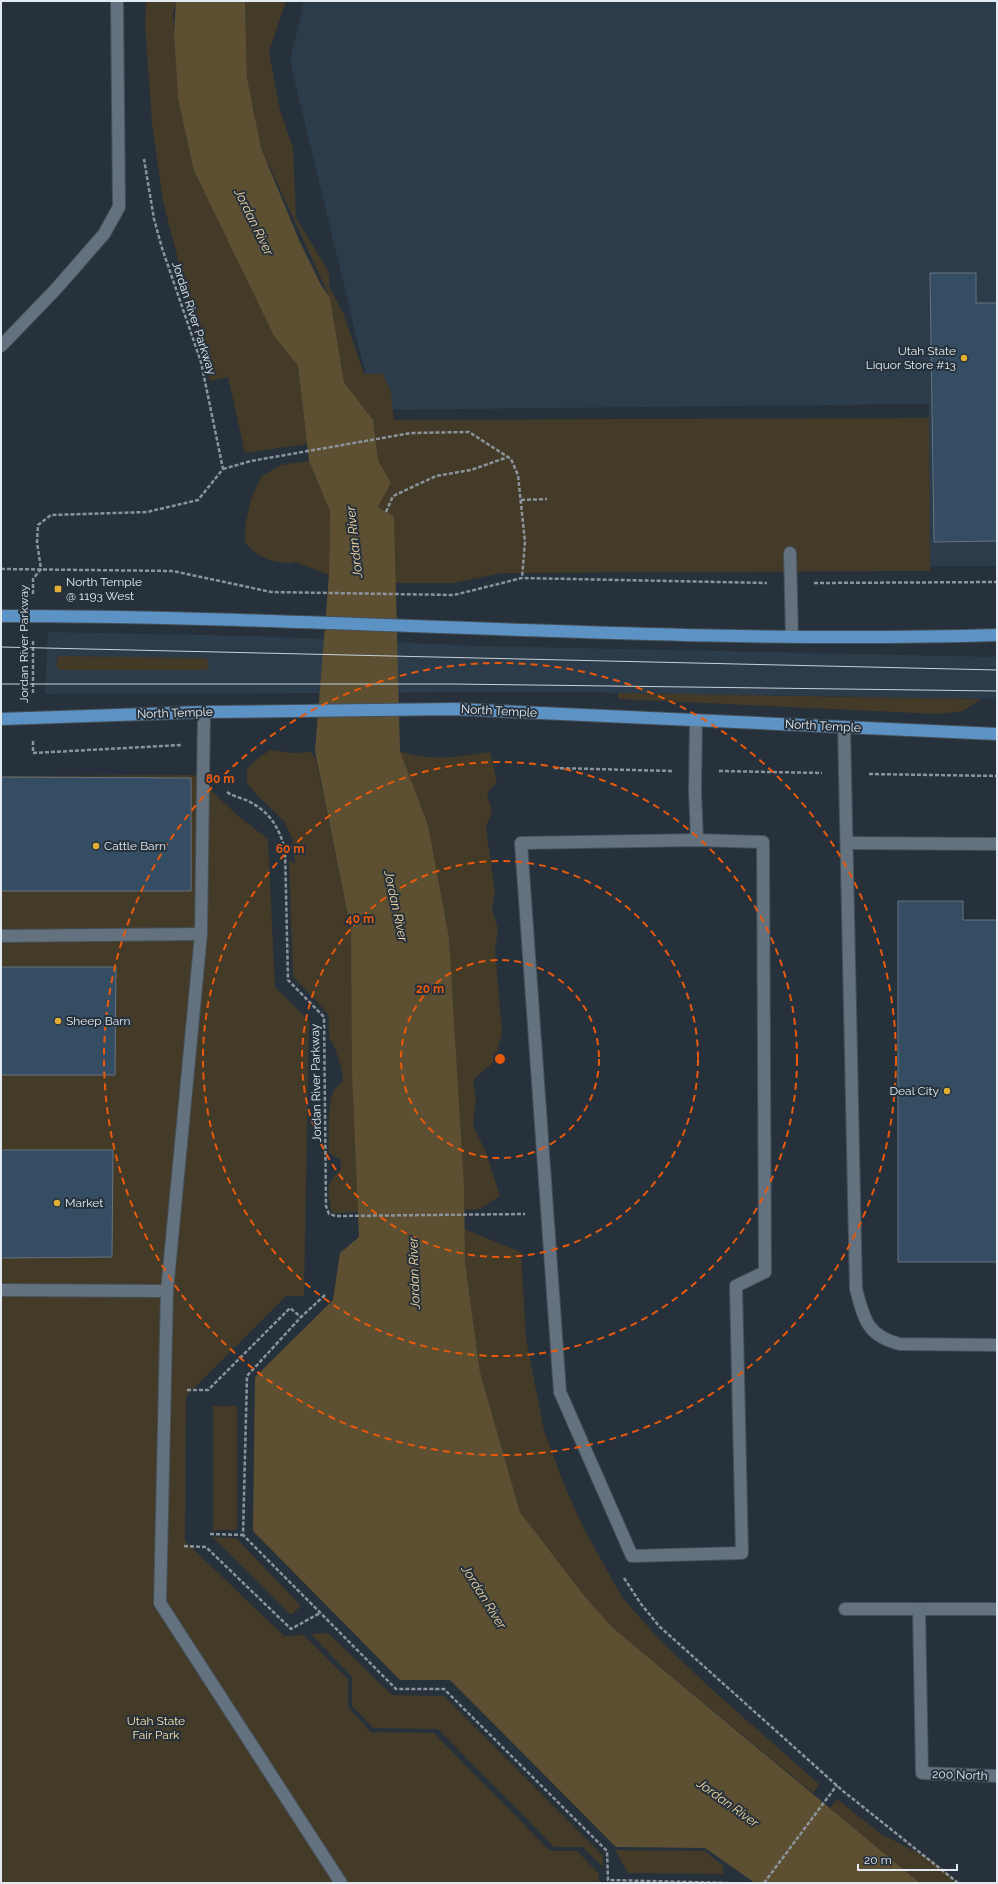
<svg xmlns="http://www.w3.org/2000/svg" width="998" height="1884" font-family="Raleway,sans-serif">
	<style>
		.built { fill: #2c3c4b; fill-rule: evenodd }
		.green { fill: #433a28 }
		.water { fill: #5d4f32 }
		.building { fill: #354d63; stroke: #677380 }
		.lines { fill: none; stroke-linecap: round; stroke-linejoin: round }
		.minor-casing { stroke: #455059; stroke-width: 14 }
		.major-casing { stroke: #455059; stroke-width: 14 }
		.path { stroke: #8b949d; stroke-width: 2.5; stroke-dasharray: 4 2; stroke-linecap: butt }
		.minor { stroke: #64717e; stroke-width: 12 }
		.major { stroke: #5d93c4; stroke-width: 12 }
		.tram { stroke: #c9d2d9; stroke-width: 1 }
		.ring { fill: none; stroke: #e8590c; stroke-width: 2; stroke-dasharray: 7 5 }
		.poi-dot { fill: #e1af34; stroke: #26313c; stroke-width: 1.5 }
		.labels { text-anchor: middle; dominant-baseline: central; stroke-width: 4; stroke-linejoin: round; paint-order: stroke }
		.street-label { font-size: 12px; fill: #e3ebf2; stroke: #26313c }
		.poi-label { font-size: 12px; fill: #e3ebf2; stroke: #26313c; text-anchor: start }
		.park-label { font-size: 12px; fill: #fce1a9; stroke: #26313c }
		.water-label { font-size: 13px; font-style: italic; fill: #f2d79f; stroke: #26313c }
		.centre { fill: #e8590c; stroke: #26313c; stroke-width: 2 }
		.ring-label { font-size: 12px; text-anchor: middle; font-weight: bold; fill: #e8590c; stroke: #26313c; stroke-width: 4; stroke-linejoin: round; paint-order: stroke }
	</style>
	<rect width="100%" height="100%" fill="#26313c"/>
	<!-- built -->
	<g class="built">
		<path d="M 304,1 L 997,1 L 997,566 L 925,566 L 929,404 L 374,410 L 290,61 Z"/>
		<path d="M 48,632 L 255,636 L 479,646 L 997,657 L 997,699 L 566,692 L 45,694 ZM 58,656 L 205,658 L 208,660 L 209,668 L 205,670 L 60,670 L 56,661 Z"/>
	</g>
	<!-- green -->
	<g class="green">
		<path d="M 146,1 L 176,1 L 173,13 L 178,99 L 194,171 L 274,336 L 298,366 L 307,444 L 245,453 L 228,377 L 210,381 L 163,202 L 152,123 L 145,24 Z"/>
		<path d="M 245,1 L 286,1 L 269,52 L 280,110 L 293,148 L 296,218 L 329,272 L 329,286 L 344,315 L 364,374 L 383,374 L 391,392 L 394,420 L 929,418 L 930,571 L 501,573 L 454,583 L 395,583 L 394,518 L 378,507 L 391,483 L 378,460 L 373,420 L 344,382 L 330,298 L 261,148 L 247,78 Z"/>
		<path d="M 309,461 L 330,511 L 329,575 L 293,561 L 293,563 C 270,562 261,559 245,543 L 245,527 L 251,499 L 261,477 L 280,465 Z"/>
		<path d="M 58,656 L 205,658 L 208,660 L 209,668 L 205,670 L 60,670 L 56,666 Z"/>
		<path d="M 618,693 L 981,699 L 963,711 L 938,714 L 618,699 Z"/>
		<path d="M 270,750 L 294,753 L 311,752 L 316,759 L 351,931 L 358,1212 L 332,1213 C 327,1192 325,1184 341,1169 L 340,1159 L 329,1153 C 329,1139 327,1101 335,1089 C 337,1086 341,1083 343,1080 C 343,1071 335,1044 329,1038 L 329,1015 L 293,976 L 289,860 L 295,864 L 293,840 L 284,821 L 256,794 L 247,783 L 247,769 L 258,758 Z"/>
		<path d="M 400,751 C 432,762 457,757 490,752 L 497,782 L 487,793 L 492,811 L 486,828 L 495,892 L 492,909 L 498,929 L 495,950 L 502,1032 L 495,1061 L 473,1080 L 476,1099 L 473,1125 L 487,1155 L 500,1196 L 480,1209 L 464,1210 L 449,937 L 428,825 Z"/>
		<path d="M 195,775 L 238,816 L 268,839 L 275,987 L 309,1021 L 304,1296 L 286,1296 L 186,1396 L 185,1541 L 284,1636 L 304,1635 L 348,1679 L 348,1707 L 371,1732 L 434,1733 L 550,1851 L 577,1851 L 599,1874 L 599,1883 L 1,1883 L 1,776 Z"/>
		<path d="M 464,1229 L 521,1252 L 526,1339 L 544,1430 L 563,1482 L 584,1529 L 622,1597 L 658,1638 L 708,1686 L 819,1784 L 813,1793 L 613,1628 L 586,1598 L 520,1512 L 480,1372 L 465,1262 Z"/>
		<rect x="213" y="1406" width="24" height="124"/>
		<path d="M 212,1537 L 236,1538 L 301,1606 L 291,1615 Z"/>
		<path d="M 328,1633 L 392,1695 L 444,1696 L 603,1856 L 603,1867 L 582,1847 L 554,1847 L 438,1729 L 373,1728 L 352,1706 L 352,1677 L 311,1634 Z"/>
		<path d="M 837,1799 L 881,1834 L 932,1860 L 960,1883 L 920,1883 L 830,1808 Z"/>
		<path d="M 615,1850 L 705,1851 L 723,1866 L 723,1874 L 628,1873 Z"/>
	</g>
	<!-- water -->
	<path class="water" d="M 176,1 L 245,1 L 247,78 L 261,148 L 299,240 L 321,285 L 330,298 L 344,382 L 373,420 L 378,460 L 391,483 L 378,507 L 394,517 L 400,751 L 428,825 L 449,937 L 464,1188 L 465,1262 L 480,1372 L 520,1512 L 586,1598 L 613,1628 L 920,1883 L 755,1883 L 705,1848 L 616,1847 L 450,1680 L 400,1680 L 253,1531 L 255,1377 L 333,1300 L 340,1253 L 359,1237 L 352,1072 L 351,931 L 315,751 L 329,575 L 330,511 L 309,461 L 298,366 L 274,336 L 194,171 L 178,99 L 174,33 Z"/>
	<!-- building -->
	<g class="building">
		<path d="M 930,273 L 976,273 L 976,303 L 997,303 L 997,541 L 934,542 Z"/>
		<path d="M 1,777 L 191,778 L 191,891 L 1,891 Z"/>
		<path d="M 898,901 L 963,901 L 963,920 L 997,920 L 997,1262 L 898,1262 Z"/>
		<path d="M 1,967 L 116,967 L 115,1075 L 1,1075 Z"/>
		<path d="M 1,1150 L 113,1150 L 112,1257 L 1,1258 Z"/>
	</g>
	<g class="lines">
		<!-- minor casing -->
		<g class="minor-casing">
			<g id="minor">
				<path d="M 1,346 L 56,289 L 104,234 L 119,207 L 117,1"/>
				<path d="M 790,553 L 792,637"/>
				<path d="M 204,712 L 201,934 L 167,1291 L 160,1603 L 341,1883"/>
				<path d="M 696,720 L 695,791 L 697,840"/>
				<path d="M 844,727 L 856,1289 C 864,1319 867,1336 900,1344 L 997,1345"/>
				<path d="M 697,840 L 763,842 L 765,1272 L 736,1286 L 742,1553 L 632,1556 L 560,1392 L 521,843 Z"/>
				<path d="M 847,843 L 997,844"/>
				<path d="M 1,936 L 201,934"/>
				<path d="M 1,1290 L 167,1291"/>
				<path d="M 845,1609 L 997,1609"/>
				<path d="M 919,1609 L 922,1773 L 997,1776"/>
			</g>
		</g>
		<!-- major casing -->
		<g class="major-casing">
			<g id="major">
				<path d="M 1,616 C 333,616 665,645 997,635"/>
				<path d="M 1,719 L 204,712 L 454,709 L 997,734"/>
			</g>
		</g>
		<!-- path -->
		<g class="path">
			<path d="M 223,469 L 251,461 L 411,433 L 469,432 L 511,459 L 518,475 L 525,542 L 522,578"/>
			<path d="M 521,500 L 547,499"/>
			<path d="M 386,512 L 393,496 L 436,476 L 471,470 L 508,457"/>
			<path d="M 1,569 L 173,571 L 271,592 L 454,595 L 522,578 L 767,583"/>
			<path d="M 814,583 L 997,582"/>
			<path d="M 33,594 L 33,579 L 41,569 L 37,542 L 38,525 L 51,515 L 147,512 L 198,500 L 223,469 L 201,362 L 162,248 L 154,219 L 144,159"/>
			<path d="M 33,641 L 33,694"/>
			<path d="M 33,741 L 33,753 L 181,745"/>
			<path d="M 554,768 L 672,771"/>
			<path d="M 719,771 L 822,773"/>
			<path d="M 869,774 L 997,776"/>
			<path d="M 227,792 C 234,797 243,798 250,802 C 271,813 279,828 285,850 L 288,980 L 324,1017 L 326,1206 L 329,1214 L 336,1216 L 525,1214"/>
			<path d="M 325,1295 L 301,1317 L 247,1376 L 243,1535 L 396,1689 L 444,1689 L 607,1851 L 608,1880 L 728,1883"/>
			<path d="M 187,1390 L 208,1390 L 290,1308 L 301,1317"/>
			<path d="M 210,1534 L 243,1535"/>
			<path d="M 184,1546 L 206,1547 L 291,1629 L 320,1613"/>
			<path d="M 624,1578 L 641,1604 L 659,1626 L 843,1791 L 958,1883"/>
			<path d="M 764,1883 L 837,1785"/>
		</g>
		<!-- minor -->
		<use href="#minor" class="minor"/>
		<!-- major -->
		<use href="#major" class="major"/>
		<!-- tram -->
		<g class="tram">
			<path d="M 1,647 L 997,670"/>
			<path d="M 1,684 L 454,684 L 997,691"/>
		</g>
	</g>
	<!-- distance rings -->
	<g class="ring">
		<circle cx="500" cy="1059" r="99"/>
		<circle cx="500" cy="1059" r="198"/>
		<circle cx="500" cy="1059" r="297"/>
		<circle cx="500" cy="1059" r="396"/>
	</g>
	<!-- markers -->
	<g class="poi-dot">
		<circle cx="964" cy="358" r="4"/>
		<rect x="54" y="585" width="8" height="8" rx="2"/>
		<circle cx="96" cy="846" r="4"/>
		<circle cx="58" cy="1021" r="4"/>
		<circle cx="947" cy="1091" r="4"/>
		<circle cx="57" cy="1203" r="4"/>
	</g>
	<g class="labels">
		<!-- street labels -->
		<g class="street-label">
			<text transform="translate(194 318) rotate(72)">Jordan River Parkway</text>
			<text transform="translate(24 644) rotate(-90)">Jordan River Parkway</text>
			<text transform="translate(499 711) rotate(3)">North Temple</text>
			<text transform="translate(175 713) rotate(-2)">North Temple</text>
			<text transform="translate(823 726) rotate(3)">North Temple</text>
			<text transform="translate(316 1083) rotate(-91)">Jordan River Parkway</text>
			<text transform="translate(960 1775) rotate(2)">200 North</text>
		</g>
		<!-- poi labels -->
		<g class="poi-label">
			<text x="956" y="351" text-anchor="end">Utah State<tspan x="956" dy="14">Liquor Store #13</tspan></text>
			<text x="66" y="582">North Temple<tspan x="66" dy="14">@ 1193 West</tspan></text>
			<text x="104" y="846">Cattle Barn</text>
			<text x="66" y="1021">Sheep Barn</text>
			<text x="939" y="1091" text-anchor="end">Deal City</text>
			<text x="65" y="1203">Market</text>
		</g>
		<!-- park labels -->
		<g class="park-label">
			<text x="156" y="1721">Utah State<tspan x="156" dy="14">Fair Park</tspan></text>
		</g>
		<!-- water labels -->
		<g class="water-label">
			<text transform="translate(254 222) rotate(64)">Jordan River</text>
			<text transform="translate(354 542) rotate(-96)">Jordan River</text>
			<text transform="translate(396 906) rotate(78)">Jordan River</text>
			<text transform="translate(414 1273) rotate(-92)">Jordan River</text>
			<text transform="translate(484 1597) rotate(58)">Jordan River</text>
			<text transform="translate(728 1803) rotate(36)">Jordan River</text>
		</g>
	</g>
	<circle cx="500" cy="1059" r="6" class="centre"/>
	<g class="ring-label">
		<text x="220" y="783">80 m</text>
		<text x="290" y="853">60 m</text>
		<text x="360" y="923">40 m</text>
		<text x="430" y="993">20 m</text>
	</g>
	<!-- border -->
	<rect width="998" height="1884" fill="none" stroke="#e3ebf2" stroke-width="4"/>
	<!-- scale -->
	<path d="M858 1864v6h99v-6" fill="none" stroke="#e3ebf2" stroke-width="2"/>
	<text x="864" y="1864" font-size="12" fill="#e3ebf2" stroke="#26313c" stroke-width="3" paint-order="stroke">20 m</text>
</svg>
